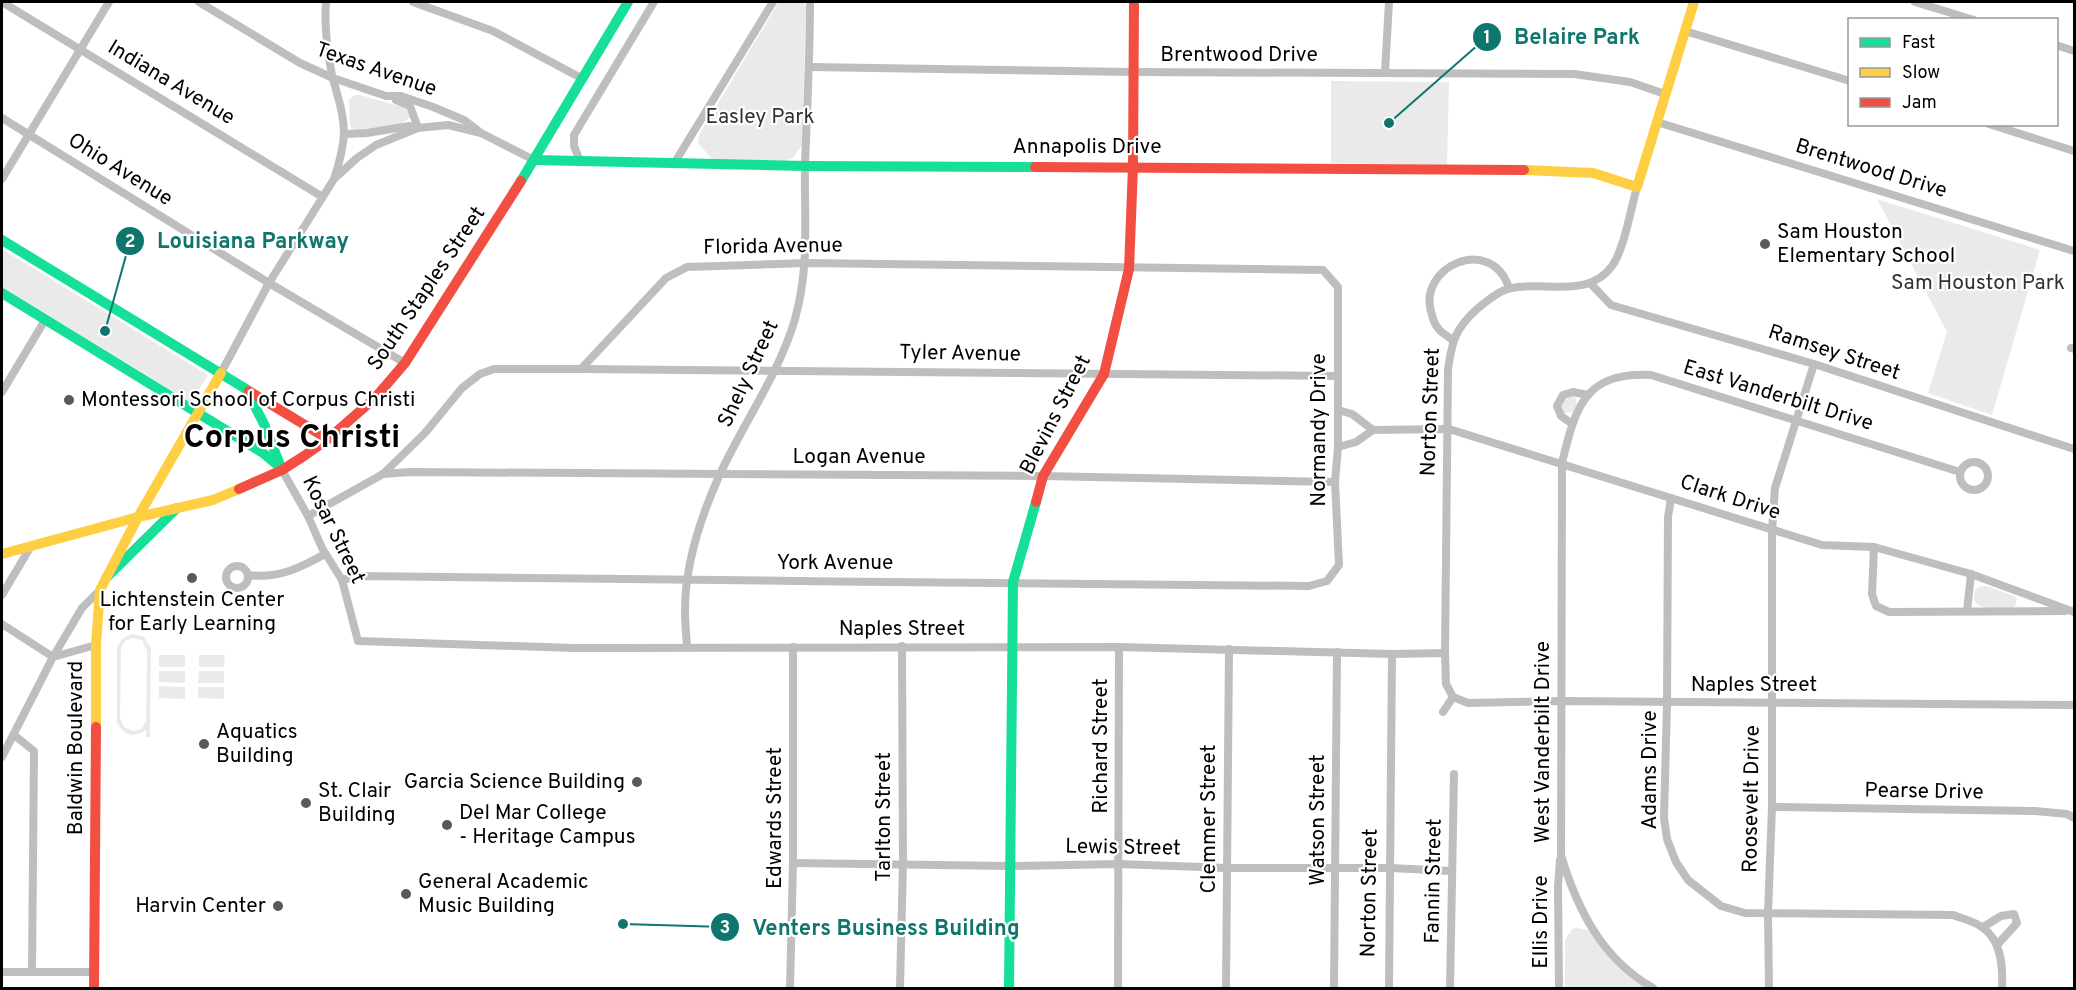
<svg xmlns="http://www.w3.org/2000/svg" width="2076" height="990" font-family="Overpass,sans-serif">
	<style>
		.green { fill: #eaeaea; fill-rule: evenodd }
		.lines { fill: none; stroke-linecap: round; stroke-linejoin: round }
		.street { stroke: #bebebe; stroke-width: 8 }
		.fast { stroke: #16e098; stroke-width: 10 }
		.slow { stroke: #ffcf43; stroke-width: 10 }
		.jam { stroke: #f24e42; stroke-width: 10 }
		.poi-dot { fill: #595959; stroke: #fff; stroke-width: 2 }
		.labels { text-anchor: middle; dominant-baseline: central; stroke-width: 4.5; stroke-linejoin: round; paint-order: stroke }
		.street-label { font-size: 21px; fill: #000; stroke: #fff }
		.park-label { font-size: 21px; fill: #303030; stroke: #fff }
		.poi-label { font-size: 21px; fill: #000; stroke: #fff; text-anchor: start }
		.town-label { font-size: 33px; font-weight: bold; fill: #000; stroke: #fff }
		.leader { fill: none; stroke: #0f766e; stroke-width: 2 }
		.callout-dot { fill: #0f766e; stroke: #fff; stroke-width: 2 }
		.mark-label { font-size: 18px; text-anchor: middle; font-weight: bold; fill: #fff }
		.callout-label { font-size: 22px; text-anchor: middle; font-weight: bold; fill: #0f766e; stroke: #fff; stroke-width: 4.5; stroke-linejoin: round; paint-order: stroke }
	</style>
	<rect width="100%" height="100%" fill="#fff"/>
	<!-- green -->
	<g class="green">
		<path d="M 779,2 L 803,2 L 806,6 L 802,145 L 793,158 L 785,161 L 718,160 L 711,158 L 698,143 L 700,133 Z"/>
		<path d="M 1331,81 L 1449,82 L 1447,165 L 1331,163 Z"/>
		<path d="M 355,95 L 360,95 L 403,107 L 407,110 L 410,117 C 402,128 365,131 353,129 L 350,126 L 349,100 Z"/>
		<path d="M 1877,199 L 2040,250 L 1992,415 L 1928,393 L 1947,332 Z"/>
		<path d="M 2,249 L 208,375 L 191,402 L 2,287 Z"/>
		<path d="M 1572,396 L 1576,398 L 1577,405 L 1574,412 L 1564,413 L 1562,408 L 1563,401 Z"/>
		<path d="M 1986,586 L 2014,596 L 2017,599 L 2015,606 L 2012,608 C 1998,608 1968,613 1975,590 L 1979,587 Z"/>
		<path d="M 132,634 L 144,637 L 151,648 L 150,737 L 146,737 L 146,730 C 134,739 121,735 117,721 L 117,648 L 122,639 ZM 132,638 L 142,640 L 147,651 L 146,721 L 141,729 L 133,731 L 124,727 L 120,718 L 121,649 L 125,641 Z"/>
		<rect x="159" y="655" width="26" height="12"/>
		<path d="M 199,655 L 225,655 L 224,667 L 199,667 Z"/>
		<path d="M 159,671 L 185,671 L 185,683 L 159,682 Z"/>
		<path d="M 199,671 L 224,671 L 224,683 L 198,683 Z"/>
		<path d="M 159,686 L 185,687 L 185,699 L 159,698 Z"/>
		<path d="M 198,687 L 224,687 L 224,699 L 198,698 Z"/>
		<path d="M 1577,928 L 1588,930 C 1604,951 1622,976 1646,988 L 1565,988 L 1565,940 L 1572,929 Z"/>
	</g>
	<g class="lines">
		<!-- street -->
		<g class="street">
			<path d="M 2,2 L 321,196"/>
			<path d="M 199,2 L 300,63 L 333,78 L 386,96 L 401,96 L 433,107 L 464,120 L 481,133"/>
			<path d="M 413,2 L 493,31 L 583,79"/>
			<path d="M 1915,2 L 1974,20"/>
			<path d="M 1685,31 L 1850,81"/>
			<path d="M 2056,45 L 2074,51"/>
			<path d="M 810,67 L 1134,72 L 1574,74 L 1630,82 L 1665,94"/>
			<path d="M 1385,73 L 1389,2"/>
			<path d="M 396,100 L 410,106 L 418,128"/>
			<path d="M 2,118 L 269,283 L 405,363"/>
			<path d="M 1657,122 L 2074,251"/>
			<path d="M 1989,124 L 2074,151"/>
			<path d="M 344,134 L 367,133 L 409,126 L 418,128 L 448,125 L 481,133 L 534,160"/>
			<path d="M 580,161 L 574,146 L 574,135 L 654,2"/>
			<path d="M 675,162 L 773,2"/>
			<path d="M 335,178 L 357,158 L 376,145 L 418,128"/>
			<path d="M 2,179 L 109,2"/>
			<path d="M 1590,283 L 1611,305 L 1814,364 L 2074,449"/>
			<path d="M 1452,340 C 1448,336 1441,333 1438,328 C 1435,325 1433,319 1432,315 C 1415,267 1491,233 1509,288"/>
			<path d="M 2071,348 L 2074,349"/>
			<path d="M 581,369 L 1338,376"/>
			<path d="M 221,373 L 269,283 L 334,179 C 339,164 343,149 344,134 C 344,113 337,95 332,75 C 327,50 324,27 326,2"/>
			<path d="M 2,392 L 45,320"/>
			<path d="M 1338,410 L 1352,414 L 1373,430"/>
			<path d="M 1571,423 L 1561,416 L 1557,406 L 1563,395 L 1573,392 L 1588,395"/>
			<path d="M 1338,447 L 1356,442 L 1373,430 L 1449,429 L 1822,545 L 1874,547 L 1971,574 L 2074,612"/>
			<circle cx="1974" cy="476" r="14"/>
			<path d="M 282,470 L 308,516 L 322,548 L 342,580 L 358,641 L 574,648 L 1119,647 L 1392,654 L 1445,653"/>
			<path d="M 383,474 L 410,472 L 1043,476 L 1335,482"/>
			<path d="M 1671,498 L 1668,517 L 1667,703 L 1664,818 L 1667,839 L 1676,862 L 1688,880 L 1721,906 L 1745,913 L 1953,915 C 1963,919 1975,921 1983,928 C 2002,941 2003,968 2002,988"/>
			<path d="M 308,516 L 383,474 L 425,433 L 462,388 L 480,374 L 494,369 L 581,369 L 666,278 L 687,267 L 806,263 L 1323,270 L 1338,287 L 1338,447 L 1335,482 L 1339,565 L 1327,581 L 1309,586 C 992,582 676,581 359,576 L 342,580"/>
			<path d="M 1874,547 L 1872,594 L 1876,606 L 1889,612 L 2065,611"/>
			<circle cx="237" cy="577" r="11"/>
			<path d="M 248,575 C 278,579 300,568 325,554"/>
			<path d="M 2,595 L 31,546"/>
			<path d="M 1967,611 L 1971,574"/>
			<path d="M 2,624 L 53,657 L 82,608 L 100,590"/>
			<path d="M 687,646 C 686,634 685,622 685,610 C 685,564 701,516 720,474 C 744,422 779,374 795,319 C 810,266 804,219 805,165 C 807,110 810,56 810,2"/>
			<path d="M 1453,697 L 1446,684 L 1445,653 L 1448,369 C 1452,341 1455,329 1477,309 C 1487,301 1499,290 1512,288 C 1545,281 1588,299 1612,266 C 1624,250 1631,208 1637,187"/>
			<path d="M 1453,697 L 1468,703 L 1562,701 L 2074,705"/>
			<path d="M 1443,712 L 1453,697"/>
			<path d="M 14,735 L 34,751 L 32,972 L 94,972"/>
			<path d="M 2,757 L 53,657 L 96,645"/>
			<path d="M 1772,807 L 2035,811 L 2067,814 L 2074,818"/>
			<path d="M 793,863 L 1010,866 L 1119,864 L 1227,868 L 1390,868 L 1452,871"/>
			<path d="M 1983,927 L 2001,916 L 2014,914 L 2017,923 L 1997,945"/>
			<path d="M 2,972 L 32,972"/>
			<path d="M 790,988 L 793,863 L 793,647"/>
			<path d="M 900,988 L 903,864 L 902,646"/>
			<path d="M 1118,988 L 1119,647"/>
			<path d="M 1226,988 L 1229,649"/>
			<path d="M 1334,988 L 1337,652"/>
			<path d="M 1389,988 L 1392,654"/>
			<path d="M 1450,988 L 1454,774"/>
			<path d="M 1559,988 L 1558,886 L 1560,860"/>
			<path d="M 1653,988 C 1602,959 1577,909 1561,855 L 1562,463 C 1575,408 1585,371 1651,375 L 1960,472"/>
			<path d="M 1769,988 L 1768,913 L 1772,807 L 1772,531 L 1775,488 L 1814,364"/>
		</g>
		<!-- fast -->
		<g class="fast">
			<path d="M 534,160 L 805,166 L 1035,167"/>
			<path d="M 521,181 L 628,2"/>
			<path d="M 2,240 L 246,389 L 264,424 L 282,470"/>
			<path d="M 2,293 L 263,453 L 281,468"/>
			<path d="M 106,578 L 177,508"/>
			<path d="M 1009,988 L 1013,582 L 1036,502"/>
		</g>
		<!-- slow -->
		<g class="slow">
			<path d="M 1524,170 L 1593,173 L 1637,187 L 1694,2"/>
			<path d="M 2,554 L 138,517 L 213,500 L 239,489"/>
			<path d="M 96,727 L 96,645 L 100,590 L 138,517 L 221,373"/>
		</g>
		<!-- jam -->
		<g class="jam">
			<path d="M 1035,167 L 1524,170"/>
			<path d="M 249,391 L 328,439"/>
			<path d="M 239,489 L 282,470 L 304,456 L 328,439 L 375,398 L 405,363 L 521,181"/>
			<path d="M 1036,502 L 1043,476 L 1104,374 L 1129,269 L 1133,167 L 1134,2"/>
			<path d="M 94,988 L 96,727"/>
		</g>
	</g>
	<!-- markers -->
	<g class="poi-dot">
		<circle cx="1765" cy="244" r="6"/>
		<circle cx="69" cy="400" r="6"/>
		<circle cx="192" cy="578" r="6"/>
		<circle cx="204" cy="744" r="6"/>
		<circle cx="637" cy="782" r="6"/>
		<circle cx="306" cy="803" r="6"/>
		<circle cx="447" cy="825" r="6"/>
		<circle cx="406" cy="894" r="6"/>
		<circle cx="278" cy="906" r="6"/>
	</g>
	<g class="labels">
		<!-- street labels -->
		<g class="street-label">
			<text x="1239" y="55">Brentwood Drive</text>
			<text transform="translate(376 70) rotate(19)">Texas Avenue</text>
			<text transform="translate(171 83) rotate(31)">Indiana Avenue</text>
			<text x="1087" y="147">Annapolis Drive</text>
			<text transform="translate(1871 169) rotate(17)">Brentwood Drive</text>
			<text transform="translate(120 170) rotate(32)">Ohio Avenue</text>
			<text transform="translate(773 247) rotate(-1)">Florida Avenue</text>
			<text transform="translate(427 289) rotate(-56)">South Staples Street</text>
			<text transform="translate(1834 353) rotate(18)">Ramsey Street</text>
			<text transform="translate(960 354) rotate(1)">Tyler Avenue</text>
			<text transform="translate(749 374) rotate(-65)">Shely Street</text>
			<text transform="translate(1778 396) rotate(17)">East Vanderbilt Drive</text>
			<text transform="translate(1431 412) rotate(-88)">Norton Street</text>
			<text transform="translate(1056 415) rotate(-63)">Blevins Street</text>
			<text transform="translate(1319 430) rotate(-90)">Normandy Drive</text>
			<text x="859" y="457">Logan Avenue</text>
			<text transform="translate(1730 498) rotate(18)">Clark Drive</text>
			<text transform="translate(333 530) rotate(64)">Kosar Street</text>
			<text x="835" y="563">York Avenue</text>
			<text x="902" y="629">Naples Street</text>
			<text x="1754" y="685">Naples Street</text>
			<text transform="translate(1543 742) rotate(-90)">West Vanderbilt Drive</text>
			<text transform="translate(1101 746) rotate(-90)">Richard Street</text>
			<text transform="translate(76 748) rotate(-90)">Baldwin Boulevard</text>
			<text transform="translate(1650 770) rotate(-90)">Adams Drive</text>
			<text transform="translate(1924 792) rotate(1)">Pearse Drive</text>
			<text transform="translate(1752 799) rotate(-89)">Roosevelt Drive</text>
			<text transform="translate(884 817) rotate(-90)">Tarlton Street</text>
			<text transform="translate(775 818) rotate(-90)">Edwards Street</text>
			<text transform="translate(1209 819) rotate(-90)">Clemmer Street</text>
			<text transform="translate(1318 820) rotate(-90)">Watson Street</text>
			<text transform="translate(1123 848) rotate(1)">Lewis Street</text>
			<text transform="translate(1434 881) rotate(-89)">Fannin Street</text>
			<text transform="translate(1370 893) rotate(-89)">Norton Street</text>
			<text transform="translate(1541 922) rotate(-90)">Ellis Drive</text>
		</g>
		<!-- park labels -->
		<g class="park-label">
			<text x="760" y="117">Easley Park</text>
			<text x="1978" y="283">Sam Houston Park</text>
		</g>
		<!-- poi labels -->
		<g class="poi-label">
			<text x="1777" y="232">Sam Houston<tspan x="1777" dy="24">Elementary School</tspan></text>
			<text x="81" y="400">Montessori School of Corpus Christi</text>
			<text x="192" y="600" text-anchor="middle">Lichtenstein Center<tspan x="192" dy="24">for Early Learning</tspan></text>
			<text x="216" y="732">Aquatics<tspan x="216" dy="24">Building</tspan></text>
			<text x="625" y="782" text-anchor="end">Garcia Science Building</text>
			<text x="318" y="791">St. Clair<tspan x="318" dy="24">Building</tspan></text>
			<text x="459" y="813">Del Mar College<tspan x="459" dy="24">- Heritage Campus</tspan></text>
			<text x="418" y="882">General Academic<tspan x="418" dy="24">Music Building</tspan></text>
			<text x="266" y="906" text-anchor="end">Harvin Center</text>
		</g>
		<!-- town labels -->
		<g class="town-label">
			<text x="292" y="439">Corpus Christi</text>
		</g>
	</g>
	<!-- callouts -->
	<path class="leader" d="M1389 123L1487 37M105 331L130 241M623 924L725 927"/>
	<g class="callout-dot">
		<circle cx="1389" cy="123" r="6"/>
		<circle cx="105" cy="331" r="6"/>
		<circle cx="623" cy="924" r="6"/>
		<circle cx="1487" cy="37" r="15"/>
		<circle cx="130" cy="241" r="15"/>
		<circle cx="725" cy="927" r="15"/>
	</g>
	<g class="mark-label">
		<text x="1487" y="43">1</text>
		<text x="130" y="247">2</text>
		<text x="725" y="933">3</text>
	</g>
	<g class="callout-label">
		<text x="1577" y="44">Belaire Park</text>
		<text x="253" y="248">Louisiana Parkway</text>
		<text x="886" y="935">Venters Business Building</text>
	</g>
	<!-- border -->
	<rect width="2076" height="990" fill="none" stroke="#000000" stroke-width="6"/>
	<!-- legend -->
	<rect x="1848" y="18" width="210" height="108" fill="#ffffff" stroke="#999999" stroke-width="1.5"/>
	<rect x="1860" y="38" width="30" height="9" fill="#16e098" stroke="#999999" stroke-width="1.5"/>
	<text x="1902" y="48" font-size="18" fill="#000000">Fast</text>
	<rect x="1860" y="68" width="30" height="9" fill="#ffcf43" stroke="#999999" stroke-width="1.5"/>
	<text x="1902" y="78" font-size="18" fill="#000000">Slow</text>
	<rect x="1860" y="98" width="30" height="9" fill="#f24e42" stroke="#999999" stroke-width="1.5"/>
	<text x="1902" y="108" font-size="18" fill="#000000">Jam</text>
</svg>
